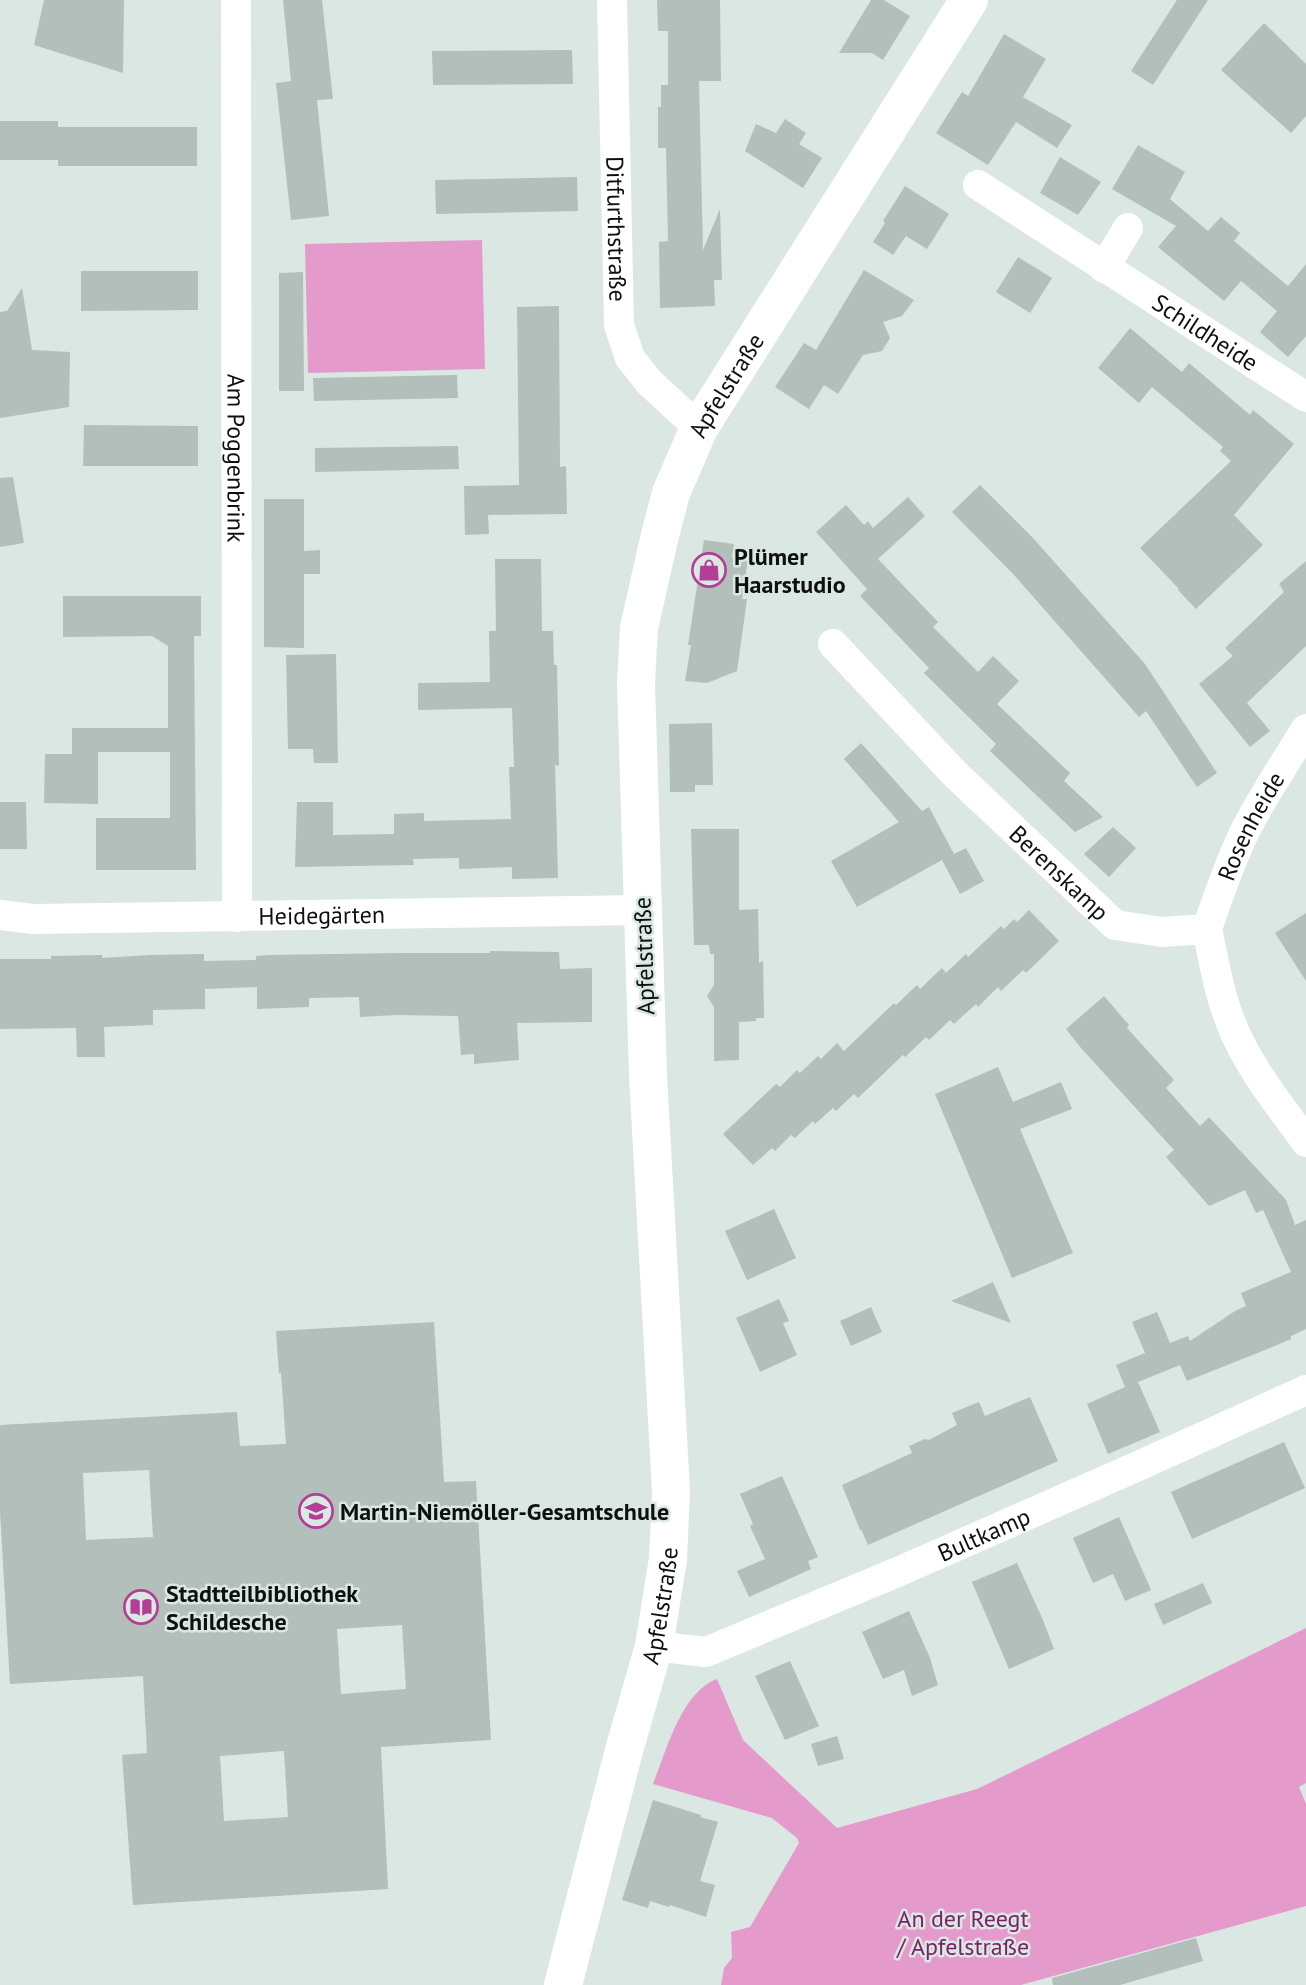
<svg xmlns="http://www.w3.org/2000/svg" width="1306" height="1985" font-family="'PT Sans',sans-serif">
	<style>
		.green { fill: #e49bcc }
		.building { fill: #b2bfbb; fill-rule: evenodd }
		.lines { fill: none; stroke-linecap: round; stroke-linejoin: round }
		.street { stroke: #fff; stroke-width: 30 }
		.secondary { stroke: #fff; stroke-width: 38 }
		.labels { text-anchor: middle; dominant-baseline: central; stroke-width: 5; stroke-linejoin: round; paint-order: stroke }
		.street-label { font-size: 24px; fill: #0c100f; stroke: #dae7e3 }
		.poi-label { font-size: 24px; font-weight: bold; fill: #0c100f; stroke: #dae7e3; text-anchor: start }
		.park-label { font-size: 24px; fill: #7d2166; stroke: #dae7e3 }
	</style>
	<rect width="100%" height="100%" fill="#dae7e3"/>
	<!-- green -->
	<g class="green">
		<path d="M 482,240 L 485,369 L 308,373 L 305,244 Z"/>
		<path d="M 1306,1628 L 1306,1783 L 1299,1787 L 1306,1804 L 1306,1906 L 1021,1985 L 721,1985 L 724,1968 L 732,1958 L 731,1932 L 750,1927 L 799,1843 L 797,1838 L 772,1818 L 653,1784 C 666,1752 681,1692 717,1679 L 743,1740 L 837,1828 L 977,1789 Z"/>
	</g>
	<!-- building -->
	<g class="building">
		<path d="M 44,0 L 124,0 L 123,73 L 34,45 Z"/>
		<path d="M 283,0 L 322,0 L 333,99 L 317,100 L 329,216 L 291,220 L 276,83 L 291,81 Z"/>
		<path d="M 657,0 L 720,0 L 721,81 L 699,81 L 703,250 L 720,209 L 722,280 L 714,280 L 715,306 L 660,308 L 659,242 L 668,241 L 666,148 L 658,148 L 658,107 L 661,107 L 661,85 L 668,85 L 668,31 L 658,31 Z"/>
		<path d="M 871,0 L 884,0 L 910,16 L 883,60 L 872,53 L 839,53 Z"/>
		<path d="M 1177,0 L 1208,0 L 1153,85 L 1131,71 Z"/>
		<path d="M 1264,23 L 1306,64 L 1306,116 L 1291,133 L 1221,70 Z"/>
		<path d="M 1004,34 L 1046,59 L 1023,97 L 1072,125 L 1057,148 L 1016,122 L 988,165 L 936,133 L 962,92 L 968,96 Z"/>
		<path d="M 572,50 L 573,84 L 433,85 L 432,51 Z"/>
		<path d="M 785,119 L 806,133 L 799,144 L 822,158 L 803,188 L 745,151 L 756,124 L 776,133 Z"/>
		<path d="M 0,121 L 58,121 L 58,127 L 197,127 L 197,166 L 58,166 L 58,160 L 0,160 Z"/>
		<path d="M 1138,145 L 1185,172 L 1170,199 L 1208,231 L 1221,217 L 1240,233 L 1234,241 L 1288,286 L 1306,264 L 1306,336 L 1288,357 L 1260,332 L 1277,311 L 1241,281 L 1224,301 L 1158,247 L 1176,226 L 1112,189 Z"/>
		<path d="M 1060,157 L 1101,182 L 1078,215 L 1040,193 Z"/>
		<path d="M 577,177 L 578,211 L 436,214 L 435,180 Z"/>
		<path d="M 905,186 L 949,214 L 927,249 L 906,236 L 893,255 L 873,242 L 885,223 L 883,221 Z"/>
		<path d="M 1018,257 L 1052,278 L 1030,313 L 996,292 Z"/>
		<path d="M 864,270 L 914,300 L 902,316 L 883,322 L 890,338 L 882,351 L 863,355 L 838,394 L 824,385 L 809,409 L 775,387 L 804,343 L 816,350 Z"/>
		<path d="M 81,271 L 198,271 L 198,310 L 81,311 Z"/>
		<path d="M 303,272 L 304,391 L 279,391 L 279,273 Z"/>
		<path d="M 22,288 L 32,350 L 70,352 L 69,407 L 0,418 L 0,312 L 7,311 Z"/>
		<path d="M 559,306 L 560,467 L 566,466 L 567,514 L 488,515 L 489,534 L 465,535 L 464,486 L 519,485 L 517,307 Z"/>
		<path d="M 1130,328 L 1182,372 L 1189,363 L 1250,415 L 1253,410 L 1294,444 L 1234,515 L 1263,545 L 1196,609 L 1178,590 L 1179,589 L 1140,548 L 1231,461 L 1220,451 L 1223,447 L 1152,387 L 1139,403 L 1098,368 Z"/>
		<path d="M 457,375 L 458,398 L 314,401 L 313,378 Z"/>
		<path d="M 84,425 L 198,426 L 198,466 L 83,466 Z"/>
		<path d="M 458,446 L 459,469 L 315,472 L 315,448 Z"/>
		<path d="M 13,477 L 24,543 L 0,547 L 0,478 Z"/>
		<path d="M 980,485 L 1033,538 L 1145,664 L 1217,773 L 1197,787 L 1146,711 L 1139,717 L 1014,575 L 952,512 Z"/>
		<path d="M 908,497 L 925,516 L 878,559 L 938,622 L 933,627 L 978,672 L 993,656 L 1019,681 L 997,704 L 1070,773 L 1064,781 L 1103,817 L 1075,832 L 990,751 L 996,744 L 924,673 L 929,668 L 860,596 L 867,589 L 816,532 L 846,505 L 864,525 L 868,521 L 873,528 Z"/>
		<path d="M 264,499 L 304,499 L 304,551 L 320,550 L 320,574 L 304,574 L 304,648 L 264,647 Z"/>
		<path d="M 704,540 L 734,544 L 732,557 L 748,559 L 742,599 L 747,599 L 737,671 L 707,683 L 685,681 L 691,645 L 688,645 Z"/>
		<path d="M 495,559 L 541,559 L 542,631 L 553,631 L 554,665 L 557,665 L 559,766 L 555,765 L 558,878 L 512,879 L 512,867 L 459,869 L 459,858 L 413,859 L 414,865 L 295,867 L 297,802 L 333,802 L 333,835 L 394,834 L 394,814 L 424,813 L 424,821 L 511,819 L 509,767 L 514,767 L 512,708 L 418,710 L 418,683 L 490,682 L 489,631 L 496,631 Z"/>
		<path d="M 1306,561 L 1306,646 L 1247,703 L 1270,731 L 1250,747 L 1199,684 L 1233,656 L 1225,648 L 1284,592 L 1279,584 Z"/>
		<path d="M 63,596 L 201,596 L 201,636 L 194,636 L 196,870 L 96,870 L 96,818 L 170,818 L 170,752 L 98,752 L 98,804 L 44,803 L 45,754 L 72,754 L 72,728 L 168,728 L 168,646 L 152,636 L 63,637 Z"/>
		<path d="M 336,654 L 338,763 L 314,763 L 313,749 L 288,749 L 286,655 Z"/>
		<path d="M 712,723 L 713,785 L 695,785 L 695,792 L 670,792 L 669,724 Z"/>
		<path d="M 861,743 L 922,811 L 929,807 L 954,854 L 966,848 L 984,881 L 960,894 L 942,860 L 857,907 L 831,861 L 899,822 L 844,759 Z"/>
		<path d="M 0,802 L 26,802 L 27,849 L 0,849 Z"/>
		<path d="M 1113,827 L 1136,848 L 1109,877 L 1084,854 Z"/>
		<path d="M 691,829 L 739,829 L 739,910 L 758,909 L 759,963 L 763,961 L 764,1018 L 756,1018 L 756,1021 L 739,1022 L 739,1060 L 714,1061 L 714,1007 L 707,996 L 714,985 L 714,954 L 710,954 L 709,945 L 694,945 Z"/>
		<path d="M 1029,910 L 1059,941 L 1026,973 L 1023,970 L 1001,991 L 998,987 L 978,1007 L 976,1004 L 954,1024 L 950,1020 L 929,1040 L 926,1037 L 905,1057 L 903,1055 L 858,1098 L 854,1094 L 836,1111 L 833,1108 L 815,1124 L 813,1121 L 795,1138 L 791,1135 L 775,1151 L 772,1148 L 753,1165 L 723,1134 L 776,1084 L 780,1087 L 797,1070 L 800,1073 L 818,1056 L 821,1059 L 837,1043 L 844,1051 L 894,1003 L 896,1005 L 917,985 L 920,989 L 942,968 L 946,973 L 966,954 L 968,957 L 1001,926 L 1004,929 L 1014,919 L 1017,922 Z"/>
		<path d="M 1306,913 L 1306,981 L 1275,933 Z"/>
		<path d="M 490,951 L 559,952 L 560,969 L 592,968 L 592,1022 L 517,1023 L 519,1060 L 474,1064 L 474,1054 L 461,1055 L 458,1016 L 396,1015 L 360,1017 L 359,997 L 309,998 L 309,1007 L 257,1009 L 257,987 L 205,989 L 205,1009 L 153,1010 L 153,1025 L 104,1027 L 105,1057 L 77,1057 L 76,1028 L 0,1029 L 0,959 L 51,959 L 51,956 L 102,955 L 102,958 L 150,955 L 204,954 L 204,961 L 256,960 L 256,956 L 268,955 L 403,953 L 490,953 Z"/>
		<path d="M 1104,996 L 1129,1025 L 1127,1028 L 1174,1080 L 1166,1088 L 1200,1126 L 1209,1117 L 1286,1200 L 1295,1225 L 1306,1220 L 1306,1329 L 1291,1336 L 1291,1339 L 1265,1350 L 1187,1381 L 1180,1365 L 1138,1382 L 1160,1432 L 1108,1454 L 1087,1404 L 1125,1387 L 1116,1365 L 1145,1353 L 1132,1322 L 1157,1312 L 1170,1343 L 1188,1336 L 1190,1341 L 1235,1311 L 1246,1306 L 1241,1293 L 1291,1272 L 1263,1210 L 1256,1213 L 1245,1190 L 1209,1206 L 1166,1157 L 1174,1150 L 1081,1048 L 1066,1029 Z"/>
		<path d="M 998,1067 L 1013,1102 L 1061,1082 L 1072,1109 L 1020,1129 L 1073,1253 L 1012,1278 L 935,1094 Z"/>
		<path d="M 774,1209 L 796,1258 L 747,1280 L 725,1231 Z"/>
		<path d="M 993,1282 L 1011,1323 L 951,1301 Z"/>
		<path d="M 779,1299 L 789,1321 L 783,1323 L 797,1355 L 760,1372 L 736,1318 Z"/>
		<path d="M 871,1307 L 882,1332 L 851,1346 L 840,1321 Z"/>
		<path d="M 434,1322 L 444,1482 L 476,1481 L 491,1740 L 381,1747 L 388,1889 L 133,1905 L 122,1755 L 147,1753 L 143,1676 L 10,1684 L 0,1511 L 0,1425 L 237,1412 L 240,1446 L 286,1444 L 281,1372 L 279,1374 L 276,1331 ZM 149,1470 L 153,1537 L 86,1540 L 83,1473 ZM 402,1625 L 406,1689 L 341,1694 L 337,1629 ZM 284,1751 L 288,1817 L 224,1821 L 220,1756 Z"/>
		<path d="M 1030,1397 L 1058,1461 L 868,1545 L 861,1529 L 860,1530 L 842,1485 L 912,1453 L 909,1446 L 925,1439 L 929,1440 L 957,1425 L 952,1413 L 979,1402 L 985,1416 Z"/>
		<path d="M 1284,1442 L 1305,1488 L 1192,1539 L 1171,1492 Z"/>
		<path d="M 782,1476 L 818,1557 L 808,1561 L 811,1569 L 749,1597 L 737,1571 L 765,1559 L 750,1526 L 753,1524 L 740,1494 Z"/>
		<path d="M 1119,1517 L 1151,1590 L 1125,1601 L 1113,1574 L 1093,1583 L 1073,1538 Z"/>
		<path d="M 1017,1563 L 1043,1620 L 1054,1649 L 1009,1669 L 972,1582 Z"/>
		<path d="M 1203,1583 L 1212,1603 L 1163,1625 L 1154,1604 Z"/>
		<path d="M 909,1611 L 930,1658 L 938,1685 L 912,1696 L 904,1670 L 883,1679 L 862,1632 Z"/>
		<path d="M 790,1661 L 819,1726 L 785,1740 L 755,1676 Z"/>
		<path d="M 837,1736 L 844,1759 L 818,1766 L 811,1744 Z"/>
		<path d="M 653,1800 L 701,1815 L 700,1817 L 718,1822 L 700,1881 L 715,1885 L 706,1917 L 670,1905 L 669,1907 L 650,1901 L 648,1908 L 622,1900 Z"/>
		<path d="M 1196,1938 L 1203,1961 L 1120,1985 L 1053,1985 L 1052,1978 Z"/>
	</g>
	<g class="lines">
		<!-- street -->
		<g class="street">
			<path id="s1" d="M 236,0 L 237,917"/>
			<path id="s2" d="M 612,0 L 619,325 L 630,358 L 649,382 L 699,428"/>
			<path id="s3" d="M 978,185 L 1306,397"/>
			<path d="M 1104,268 L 1128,228"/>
			<path id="s4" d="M 833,644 L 956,775 L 1115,925 L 1162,932 L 1207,929 C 1214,961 1219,994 1231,1023 C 1248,1067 1279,1104 1306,1142"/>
			<path id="s5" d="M 0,915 L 33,919 L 643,910"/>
			<path id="s6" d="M 1207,929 C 1218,897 1229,864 1244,833 C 1262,797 1285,763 1306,729"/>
			<path id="s7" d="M 654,1646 L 706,1652 L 900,1571 L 1136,1467 L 1306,1390"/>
		</g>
		<!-- secondary -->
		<path class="secondary" id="s8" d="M 563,1985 L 625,1747 L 654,1646 L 668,1559 L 671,1492 L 648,1075 L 636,682 L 639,628 L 659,539 L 671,493 L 699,428 L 969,0"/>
	</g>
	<!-- icons -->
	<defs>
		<g id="shop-ring" transform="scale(1.75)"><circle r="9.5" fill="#dae7e3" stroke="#b43e95" stroke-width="1.5"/><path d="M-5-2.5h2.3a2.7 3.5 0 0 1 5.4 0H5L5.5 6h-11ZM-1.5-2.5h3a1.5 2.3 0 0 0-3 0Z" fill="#b43e95"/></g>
		<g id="school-ring" transform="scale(1.75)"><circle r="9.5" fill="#dae7e3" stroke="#b43e95" stroke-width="1.5"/><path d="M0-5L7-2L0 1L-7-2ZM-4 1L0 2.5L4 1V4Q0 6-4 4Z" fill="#b43e95"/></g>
		<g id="library-ring" transform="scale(1.75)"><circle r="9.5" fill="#dae7e3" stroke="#b43e95" stroke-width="1.5"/><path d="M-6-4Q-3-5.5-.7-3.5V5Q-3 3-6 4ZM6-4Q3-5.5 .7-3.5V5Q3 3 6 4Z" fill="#b43e95"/></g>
	</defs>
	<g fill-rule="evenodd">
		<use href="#shop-ring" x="709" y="570"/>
		<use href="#school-ring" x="316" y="1511"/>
		<use href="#library-ring" x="141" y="1607"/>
	</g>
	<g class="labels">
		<!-- street labels -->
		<g class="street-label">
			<text stroke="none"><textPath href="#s2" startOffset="229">Ditfurthstraße</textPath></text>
			<text stroke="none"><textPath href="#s3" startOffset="271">Schildheide</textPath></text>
			<text stroke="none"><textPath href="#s8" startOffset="1631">Apfelstraße</textPath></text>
			<text stroke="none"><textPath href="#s1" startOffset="458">Am Poggenbrink</textPath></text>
			<text stroke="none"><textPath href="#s6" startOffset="112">Rosenheide</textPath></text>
			<text stroke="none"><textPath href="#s4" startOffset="322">Berenskamp</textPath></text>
			<text stroke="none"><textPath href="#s5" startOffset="322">Heidegärten</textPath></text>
			<text transform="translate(644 956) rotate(-92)">Apfelstraße</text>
			<text stroke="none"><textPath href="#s7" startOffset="354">Bultkamp</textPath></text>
			<text stroke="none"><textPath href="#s8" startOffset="392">Apfelstraße</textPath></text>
		</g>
		<!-- poi labels -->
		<g class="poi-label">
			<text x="734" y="556">Plümer<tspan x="734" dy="28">Haarstudio</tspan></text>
			<text x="340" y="1511">Martin-Niemöller-Gesamtschule</text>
			<text x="166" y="1593">Stadtteilbibliothek<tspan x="166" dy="28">Schildesche</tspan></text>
		</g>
		<!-- park labels -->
		<g class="park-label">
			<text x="963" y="1918">An der Reegt<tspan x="963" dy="28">/ Apfelstraße</tspan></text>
		</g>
	</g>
</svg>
